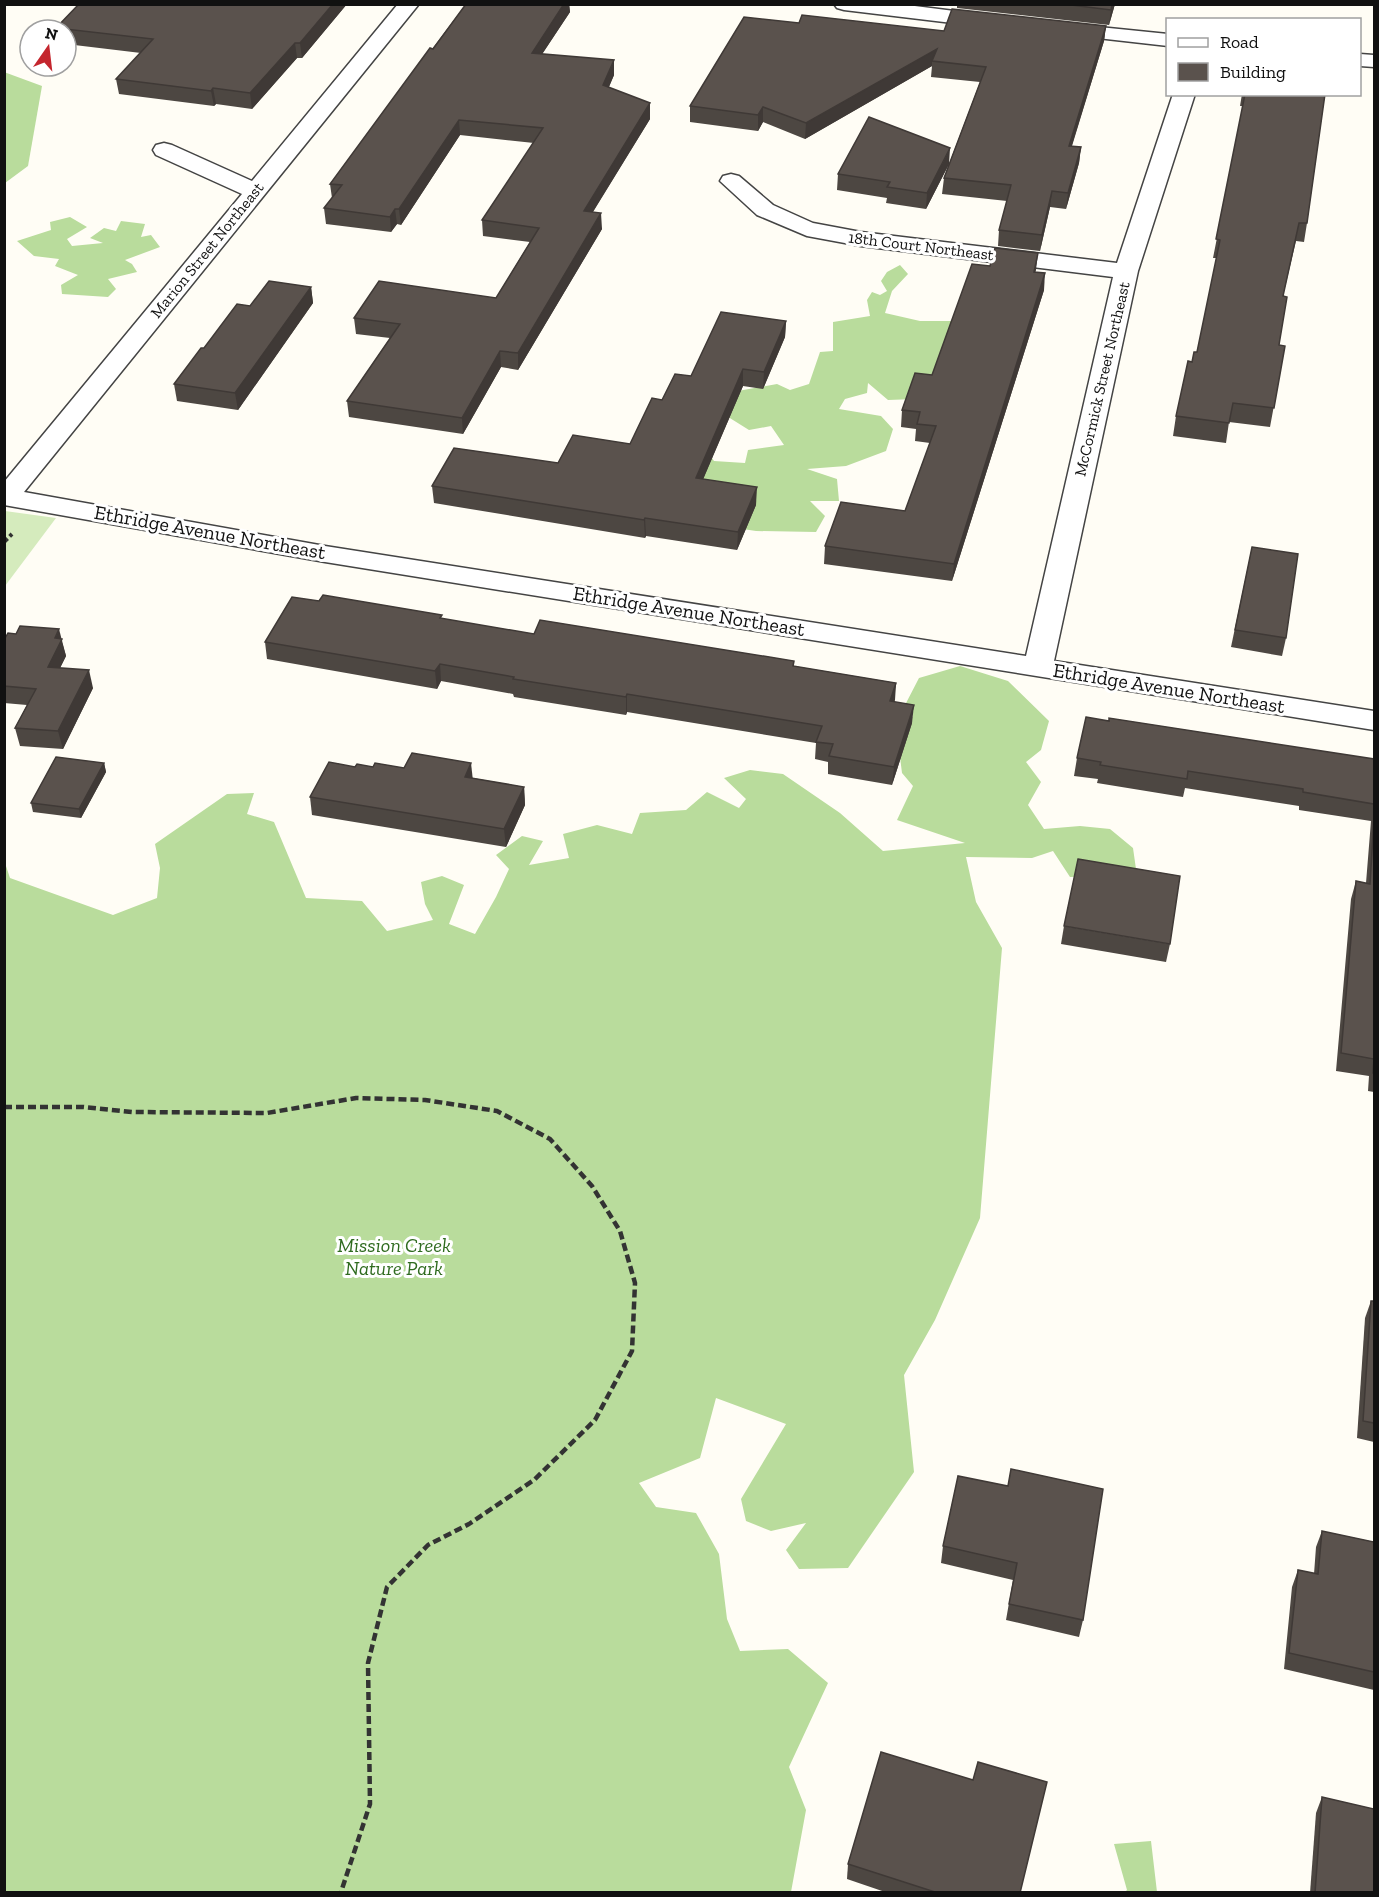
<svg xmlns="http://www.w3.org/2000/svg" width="1379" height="1897" font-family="'Zilla Slab',serif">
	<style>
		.green { fill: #d5ebbd }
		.forest { fill: #b9dc9c }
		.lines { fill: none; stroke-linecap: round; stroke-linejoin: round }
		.minor-casing { stroke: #444; stroke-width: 3 }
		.path-far1 { stroke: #333; stroke-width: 4; stroke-dasharray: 5 3; stroke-linecap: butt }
		.path { stroke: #333; stroke-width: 4.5; stroke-dasharray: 8 4; stroke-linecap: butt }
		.minor { fill: #fff; fill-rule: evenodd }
		.wall { fill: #4d4742 }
		.shaded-wall { fill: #3f3936 }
		.building { fill: #5a524d; stroke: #3f3936; stroke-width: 1.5 }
		.labels { text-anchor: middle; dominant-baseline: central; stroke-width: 6; stroke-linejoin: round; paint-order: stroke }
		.far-street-label { font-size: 16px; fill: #111; stroke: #fff }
		.street-label { font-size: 20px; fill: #111; stroke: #fff }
		.park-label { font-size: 20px; font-style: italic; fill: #2f6b1f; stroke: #fff }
	</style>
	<rect width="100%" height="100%" fill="#fffdf5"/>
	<!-- green -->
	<path class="green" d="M 5,511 L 56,518 L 5,586 L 4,511 Z"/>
	<!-- forest -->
	<g class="forest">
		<path d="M 4,72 L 42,86 L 28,166 L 5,183 Z"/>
		<path d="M 70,217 L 87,227 L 67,239 L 72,246 L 103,243 L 90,238 L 104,228 L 116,231 L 121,221 L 145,224 L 141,237 L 151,235 L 160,247 L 125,260 L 132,264 L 137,272 L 108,279 L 116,289 L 108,297 L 62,294 L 61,285 L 78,275 L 55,266 L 59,259 L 34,256 L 17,241 L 51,230 L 50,222 Z"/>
		<path d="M 900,265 L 908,274 L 892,291 L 885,313 L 920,321 L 967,321 L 953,353 L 915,399 L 888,400 L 868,383 L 867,393 L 845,399 L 839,409 L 881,416 L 893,429 L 886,451 L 846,466 L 807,469 L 837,479 L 839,501 L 810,501 L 825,516 L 816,532 L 756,531 L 736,528 L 666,451 L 709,454 L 714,461 L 745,463 L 748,450 L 784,445 L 771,426 L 749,430 L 717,410 L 738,391 L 777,384 L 790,390 L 809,384 L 820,352 L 833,351 L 833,322 L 870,316 L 867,300 L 872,292 L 880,295 L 887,291 L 881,281 L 887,272 Z"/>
		<path d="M 960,666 L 1008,681 L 1049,721 L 1041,750 L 1026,762 L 1041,782 L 1028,805 L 1044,829 L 1080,826 L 1110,829 L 1133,848 L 1136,869 L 1103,876 L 1070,877 L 1053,851 L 1032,858 L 966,857 L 976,902 L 1002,948 L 980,1218 L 935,1320 L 904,1375 L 914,1472 L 848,1568 L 799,1569 L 786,1550 L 806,1523 L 771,1531 L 746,1521 L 741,1499 L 786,1424 L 716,1398 L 700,1458 L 639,1483 L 656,1507 L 696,1513 L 719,1554 L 727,1619 L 740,1651 L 788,1649 L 828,1683 L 789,1767 L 806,1810 L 791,1892 L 5,1892 L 4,860 L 10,878 L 113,915 L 157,898 L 160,868 L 155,844 L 227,794 L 254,793 L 247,814 L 274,822 L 306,898 L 362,901 L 387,931 L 433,920 L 425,904 L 421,882 L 442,876 L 464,885 L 449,924 L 475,934 L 496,897 L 509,869 L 496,855 L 522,836 L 543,841 L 529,865 L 569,858 L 563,834 L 597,825 L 632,834 L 640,813 L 686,810 L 707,792 L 739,808 L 746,799 L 724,778 L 750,770 L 783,774 L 840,813 L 883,851 L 965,843 L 897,820 L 913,786 L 902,773 L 897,733 L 913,716 L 904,707 L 919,678 Z"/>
		<path d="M 1151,1841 L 1157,1892 L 1125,1892 L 1127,1890 L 1114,1844 Z"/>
	</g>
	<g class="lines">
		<!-- minor casing -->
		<g class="minor-casing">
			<g id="minor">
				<path d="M 398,4 L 419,4 L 24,492 L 325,546 L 1026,656 L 1113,277 L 861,246 L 807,236 L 757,215 L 720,181 L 723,176 L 731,174 L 739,176 L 773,205 L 813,223 L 861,232 L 1117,263 L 1173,94 L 1195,94 L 1138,271 L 1054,661 L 1374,711 L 1374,730 L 325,562 L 4,505 L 4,482 L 242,194 L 156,155 L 153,150 L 156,145 L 164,143 L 172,145 L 252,181 Z"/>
				<path d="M 834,4 L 899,4 L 994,16 L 1001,18 L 1004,22 L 1001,26 L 994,28 L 844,10 L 837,8 Z"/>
				<path d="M 1060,23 L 1168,34 L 1168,46 L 1053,33 L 1050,29 L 1053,25 Z"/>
				<path d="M 1360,54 L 1374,55 L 1374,67 L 1360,66 Z"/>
			</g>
		</g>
		<!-- path-far1 -->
		<path class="path-far1" d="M 4,542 L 12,534"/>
		<!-- path -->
		<path class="path" d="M 4,1107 L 83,1107 L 132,1112 L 267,1113 L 356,1098 L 425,1100 L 497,1111 L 550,1139 L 592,1186 L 620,1231 L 635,1283 L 632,1351 L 595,1420 L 534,1480 L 469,1524 L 428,1545 L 387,1587 L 368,1663 L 370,1804 L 341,1892"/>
		<!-- minor -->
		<use href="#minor" class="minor"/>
	</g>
	<!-- wall -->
	<g class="wall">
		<path d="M 79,4 L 347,4 L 302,58 L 297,58 L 252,109 L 216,104 L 214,106 L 119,94 L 116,79 L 141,53 L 66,44 L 66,30 L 57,30 L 56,28 Z"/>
		<path d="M 466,4 L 569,4 L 570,12 L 542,54 L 614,75 L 609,87 L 650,119 L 593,212 L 602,229 L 518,370 L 501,367 L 463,434 L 349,417 L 347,401 L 390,338 L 356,334 L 354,318 L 496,298 L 530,242 L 483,236 L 482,220 L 534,143 L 460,135 L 401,225 L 397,224 L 391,232 L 326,224 L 324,208 L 332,198 L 330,184 Z"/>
		<path d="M 957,4 L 1115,4 L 1109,25 L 957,8 Z"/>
		<path d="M 799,23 L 944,31 L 1106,26 L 1104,41 L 1072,146 L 1081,147 L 1079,163 L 1066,209 L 1050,207 L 1040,251 L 998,246 L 999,230 L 1007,201 L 942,194 L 944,178 L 949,164 L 926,209 L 886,203 L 887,198 L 837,190 L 838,174 L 949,164 L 980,82 L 931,77 L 932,66 L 805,139 L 763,122 L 758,131 L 690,122 L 690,106 Z"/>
		<path d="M 1242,94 L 1325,94 L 1307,223 L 1304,242 L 1296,241 L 1283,296 L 1279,345 L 1285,346 L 1270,427 L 1229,422 L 1226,443 L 1173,436 L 1176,416 L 1192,362 L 1197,352 L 1217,258 L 1213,258 L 1243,106 L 1240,106 Z"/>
		<path d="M 1036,272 L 1044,290 L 952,581 L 824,564 L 825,546 L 905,511 L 930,443 L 915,441 L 916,429 L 901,427 L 902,410 Z"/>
		<path d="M 311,287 L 313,303 L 238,410 L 177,401 L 174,384 L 204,348 L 250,306 Z"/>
		<path d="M 786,321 L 785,337 L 763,389 L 743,386 L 703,479 L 756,505 L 737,550 L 646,536 L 645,538 L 434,503 L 432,486 L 558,463 L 630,444 L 662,400 L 691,376 Z"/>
		<path d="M 1252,547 L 1286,638 L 1282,656 L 1231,647 Z"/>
		<path d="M 319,601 L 442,619 L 534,634 L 794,661 L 794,666 L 896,683 L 894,702 L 912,723 L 892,785 L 828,774 L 828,762 L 815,759 L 816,743 L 627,712 L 626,715 L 514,697 L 513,694 L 441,681 L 437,689 L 267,659 L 265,642 Z"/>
		<path d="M 16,634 L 61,639 L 66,656 L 60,668 L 93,688 L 63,749 L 20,746 L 15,728 L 27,705 L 4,703 L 4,640 Z"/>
		<path d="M 1109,721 L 1374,759 L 1374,1092 L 1368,1091 L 1369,1076 L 1336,1071 L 1351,899 L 1356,881 L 1366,883 L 1371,821 L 1299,810 L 1299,806 L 1185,788 L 1183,797 L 1097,783 L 1098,779 L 1074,776 L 1077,758 Z"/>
		<path d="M 104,763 L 106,772 L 81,818 L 33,812 L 31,803 Z"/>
		<path d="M 355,767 L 373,767 L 473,778 L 524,787 L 525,805 L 506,847 L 312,815 L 310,797 Z"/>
		<path d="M 1064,926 L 1170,944 L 1166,962 L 1061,944 Z"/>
		<path d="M 1371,1301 L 1374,1301 L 1374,1442 L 1357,1438 L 1365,1318 Z"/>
		<path d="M 958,1476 L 1083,1620 L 1079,1637 L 1006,1620 L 1013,1580 L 941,1563 L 943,1546 Z"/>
		<path d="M 1322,1531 L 1374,1542 L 1374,1690 L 1284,1669 L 1292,1587 L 1298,1570 L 1314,1574 L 1316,1547 Z"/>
		<path d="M 1322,1797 L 1374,1893 L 1310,1893 L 1316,1813 Z"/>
		<path d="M 848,1864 L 1021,1893 L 888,1893 L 847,1879 Z"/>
	</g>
	<!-- shaded-wall -->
	<g class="shaded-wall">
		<path d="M 333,4 L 347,4 L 302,58 L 300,43 Z"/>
		<path d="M 564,4 L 569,4 L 570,12 L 533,68 L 532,53 Z"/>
		<path d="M 1112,4 L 1115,4 L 1109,25 L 1111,10 Z"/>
		<path d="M 1106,26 L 1104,41 L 1067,161 L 1069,146 Z"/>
		<path d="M 295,43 L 297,58 L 252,109 L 250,93 Z"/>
		<path d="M 937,49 L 932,61 L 932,66 L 805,139 L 806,123 Z"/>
		<path d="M 614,60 L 614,75 L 603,100 L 603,85 Z"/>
		<path d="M 213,88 L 216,104 L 214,106 L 211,91 Z"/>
		<path d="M 650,103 L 650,119 L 584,226 L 584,211 Z"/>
		<path d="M 763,107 L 763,122 L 758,131 L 758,115 Z"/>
		<path d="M 459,120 L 460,135 L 401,225 L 399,209 Z"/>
		<path d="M 1081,147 L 1079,163 L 1066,209 L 1068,193 Z"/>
		<path d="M 950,148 L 949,164 L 926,209 L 927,193 Z"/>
		<path d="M 1052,191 L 1050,207 L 1040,251 L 1042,235 Z"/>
		<path d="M 395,209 L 397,224 L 391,232 L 390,217 Z"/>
		<path d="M 601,213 L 602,229 L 518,370 L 518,353 Z"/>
		<path d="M 1038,253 L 1036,270 L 1032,288 L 1034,272 Z"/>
		<path d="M 1045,273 L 1044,290 L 952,581 L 954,564 Z"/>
		<path d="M 311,287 L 313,303 L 238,410 L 235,393 Z"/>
		<path d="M 786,321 L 785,337 L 763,389 L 764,372 Z"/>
		<path d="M 500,351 L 501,367 L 463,434 L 462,418 Z"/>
		<path d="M 743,369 L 743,386 L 696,496 L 696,478 Z"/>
		<path d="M 757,487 L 756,505 L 737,550 L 738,532 Z"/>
		<path d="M 645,518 L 646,536 L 645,538 L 644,520 Z"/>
		<path d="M 59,629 L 66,656 L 52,684 L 48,667 L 55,638 Z"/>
		<path d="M 440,664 L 441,681 L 437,689 L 435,671 Z"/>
		<path d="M 89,670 L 93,688 L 63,749 L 58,731 Z"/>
		<path d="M 896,683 L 895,700 L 889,719 L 890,701 Z"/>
		<path d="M 627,694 L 627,712 L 626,715 L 626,697 Z"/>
		<path d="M 914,705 L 912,723 L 892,785 L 894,767 Z"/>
		<path d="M 104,763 L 106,772 L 81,818 L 79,809 Z"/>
		<path d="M 471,763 L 473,781 L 465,777 Z"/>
		<path d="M 524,787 L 525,805 L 506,847 L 504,829 Z"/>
	</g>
	<!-- building -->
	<g class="building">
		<path d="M 79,4 L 333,4 L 300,43 L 295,43 L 250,93 L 213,88 L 211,91 L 116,79 L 153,39 L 56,28 Z"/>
		<path d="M 466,4 L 564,4 L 532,53 L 614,60 L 603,85 L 650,103 L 584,211 L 601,213 L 518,353 L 500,351 L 462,418 L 347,401 L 400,324 L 354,318 L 379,281 L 496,298 L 539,228 L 482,220 L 543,128 L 459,120 L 399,209 L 395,209 L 390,217 L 324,208 L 342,185 L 330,184 L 430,48 L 433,49 Z"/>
		<path d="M 1063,4 L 1112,4 L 1111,10 Z"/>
		<path d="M 952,9 L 1106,26 L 1069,146 L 1081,147 L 1068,193 L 1052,191 L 1042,235 L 999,230 L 1011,185 L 944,178 L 986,67 L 932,61 L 937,49 L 806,123 L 763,107 L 758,115 L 690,106 L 744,17 L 799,23 L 802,15 L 944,31 Z"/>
		<path d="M 1245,94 L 1325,94 L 1307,223 L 1299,223 L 1283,296 L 1287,297 L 1279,345 L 1285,346 L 1274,408 L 1233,403 L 1229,423 L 1176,416 L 1188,361 L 1192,362 L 1194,352 L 1197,352 L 1220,240 L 1216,239 Z"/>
		<path d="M 869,117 L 950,148 L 927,193 L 887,187 L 890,182 L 838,174 Z"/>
		<path d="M 995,248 L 1038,253 L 1034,272 L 1045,273 L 954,564 L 825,546 L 841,502 L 905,511 L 936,426 L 917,424 L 920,412 L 902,410 L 915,373 L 932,375 L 972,264 L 990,266 Z"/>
		<path d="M 269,281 L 311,287 L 235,393 L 174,384 L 201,348 L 204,348 L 237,304 L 250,306 Z"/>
		<path d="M 721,312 L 786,321 L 764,372 L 743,369 L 696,478 L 757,487 L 738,532 L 645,518 L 644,520 L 432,486 L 454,448 L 558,463 L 573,435 L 630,444 L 652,398 L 662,400 L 675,374 L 691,376 Z"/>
		<path d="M 1252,547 L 1298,554 L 1286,638 L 1235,630 Z"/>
		<path d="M 323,595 L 442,615 L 440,618 L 534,634 L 540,620 L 794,661 L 793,666 L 896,683 L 890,701 L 914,705 L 894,767 L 829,756 L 833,744 L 816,742 L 822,726 L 627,694 L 626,697 L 513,679 L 514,677 L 440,664 L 435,671 L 265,642 L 292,597 L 319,601 Z"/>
		<path d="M 20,626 L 59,629 L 55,638 L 62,639 L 48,667 L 89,670 L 58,731 L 15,728 L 36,689 L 4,686 L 4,640 L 8,633 L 16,634 Z"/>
		<path d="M 1086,717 L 1109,721 L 1109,718 L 1374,759 L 1374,804 L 1303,792 L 1303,789 L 1188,771 L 1187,779 L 1100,765 L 1101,762 L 1077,758 Z"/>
		<path d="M 412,753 L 471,763 L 465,777 L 524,787 L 504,829 L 310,797 L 329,762 L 355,767 L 357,764 L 373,767 L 375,763 L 404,768 Z"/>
		<path d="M 56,757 L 104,763 L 79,809 L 31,803 Z"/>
		<path d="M 1374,818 L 1374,1073 L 1373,1073 L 1374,1059 L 1341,1053 L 1356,881 L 1370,884 Z"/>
		<path d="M 1078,859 L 1180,876 L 1170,944 L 1064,926 Z"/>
		<path d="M 1371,1301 L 1374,1301 L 1374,1423 L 1363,1421 Z"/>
		<path d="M 1011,1469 L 1103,1489 L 1083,1620 L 1009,1604 L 1017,1563 L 943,1546 L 958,1476 L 1008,1486 Z"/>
		<path d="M 1322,1531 L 1374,1542 L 1374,1672 L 1289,1653 L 1298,1570 L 1318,1574 Z"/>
		<path d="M 881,1752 L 973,1780 L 978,1762 L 1047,1782 L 1020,1893 L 938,1893 L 848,1864 Z"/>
		<path d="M 1322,1797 L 1374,1809 L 1374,1893 L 1315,1893 Z"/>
	</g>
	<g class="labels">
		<!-- far-street labels -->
		<g class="far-street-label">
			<text transform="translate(921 246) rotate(7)">18th Court Northeast</text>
			<text transform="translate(207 250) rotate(-51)">Marion Street Northeast</text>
			<text transform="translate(1102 379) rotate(-77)">McCormick Street Northeast</text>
		</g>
		<!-- street labels -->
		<g class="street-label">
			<text transform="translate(210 532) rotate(10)">Ethridge Avenue Northeast</text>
			<text transform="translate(689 611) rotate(9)">Ethridge Avenue Northeast</text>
			<text transform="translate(1169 688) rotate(9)">Ethridge Avenue Northeast</text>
		</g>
		<!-- park labels -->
		<g class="park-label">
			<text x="394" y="1245">Mission Creek<tspan x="394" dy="23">Nature Park</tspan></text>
		</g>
	</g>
	<!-- border -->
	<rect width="1379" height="1897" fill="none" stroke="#111111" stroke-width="12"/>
	<!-- legend -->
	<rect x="1166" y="18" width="195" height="78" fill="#ffffff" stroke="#a0a0a0" stroke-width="1.5"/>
	<rect x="1178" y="38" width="30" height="9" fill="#ffffff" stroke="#a0a0a0" stroke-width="1.5"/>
	<text x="1220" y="48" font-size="18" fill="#111111">Road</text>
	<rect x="1178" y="63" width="30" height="18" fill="#5a524d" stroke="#a0a0a0" stroke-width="1.5"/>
	<text x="1220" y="78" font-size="18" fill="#111111">Building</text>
	<!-- north arrow -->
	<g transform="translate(48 48) rotate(14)"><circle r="28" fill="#ffffff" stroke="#a0a0a0" stroke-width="1.5"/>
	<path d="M0-4.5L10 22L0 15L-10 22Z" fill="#c4262e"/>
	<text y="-9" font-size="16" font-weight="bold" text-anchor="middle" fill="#111111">N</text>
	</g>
</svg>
